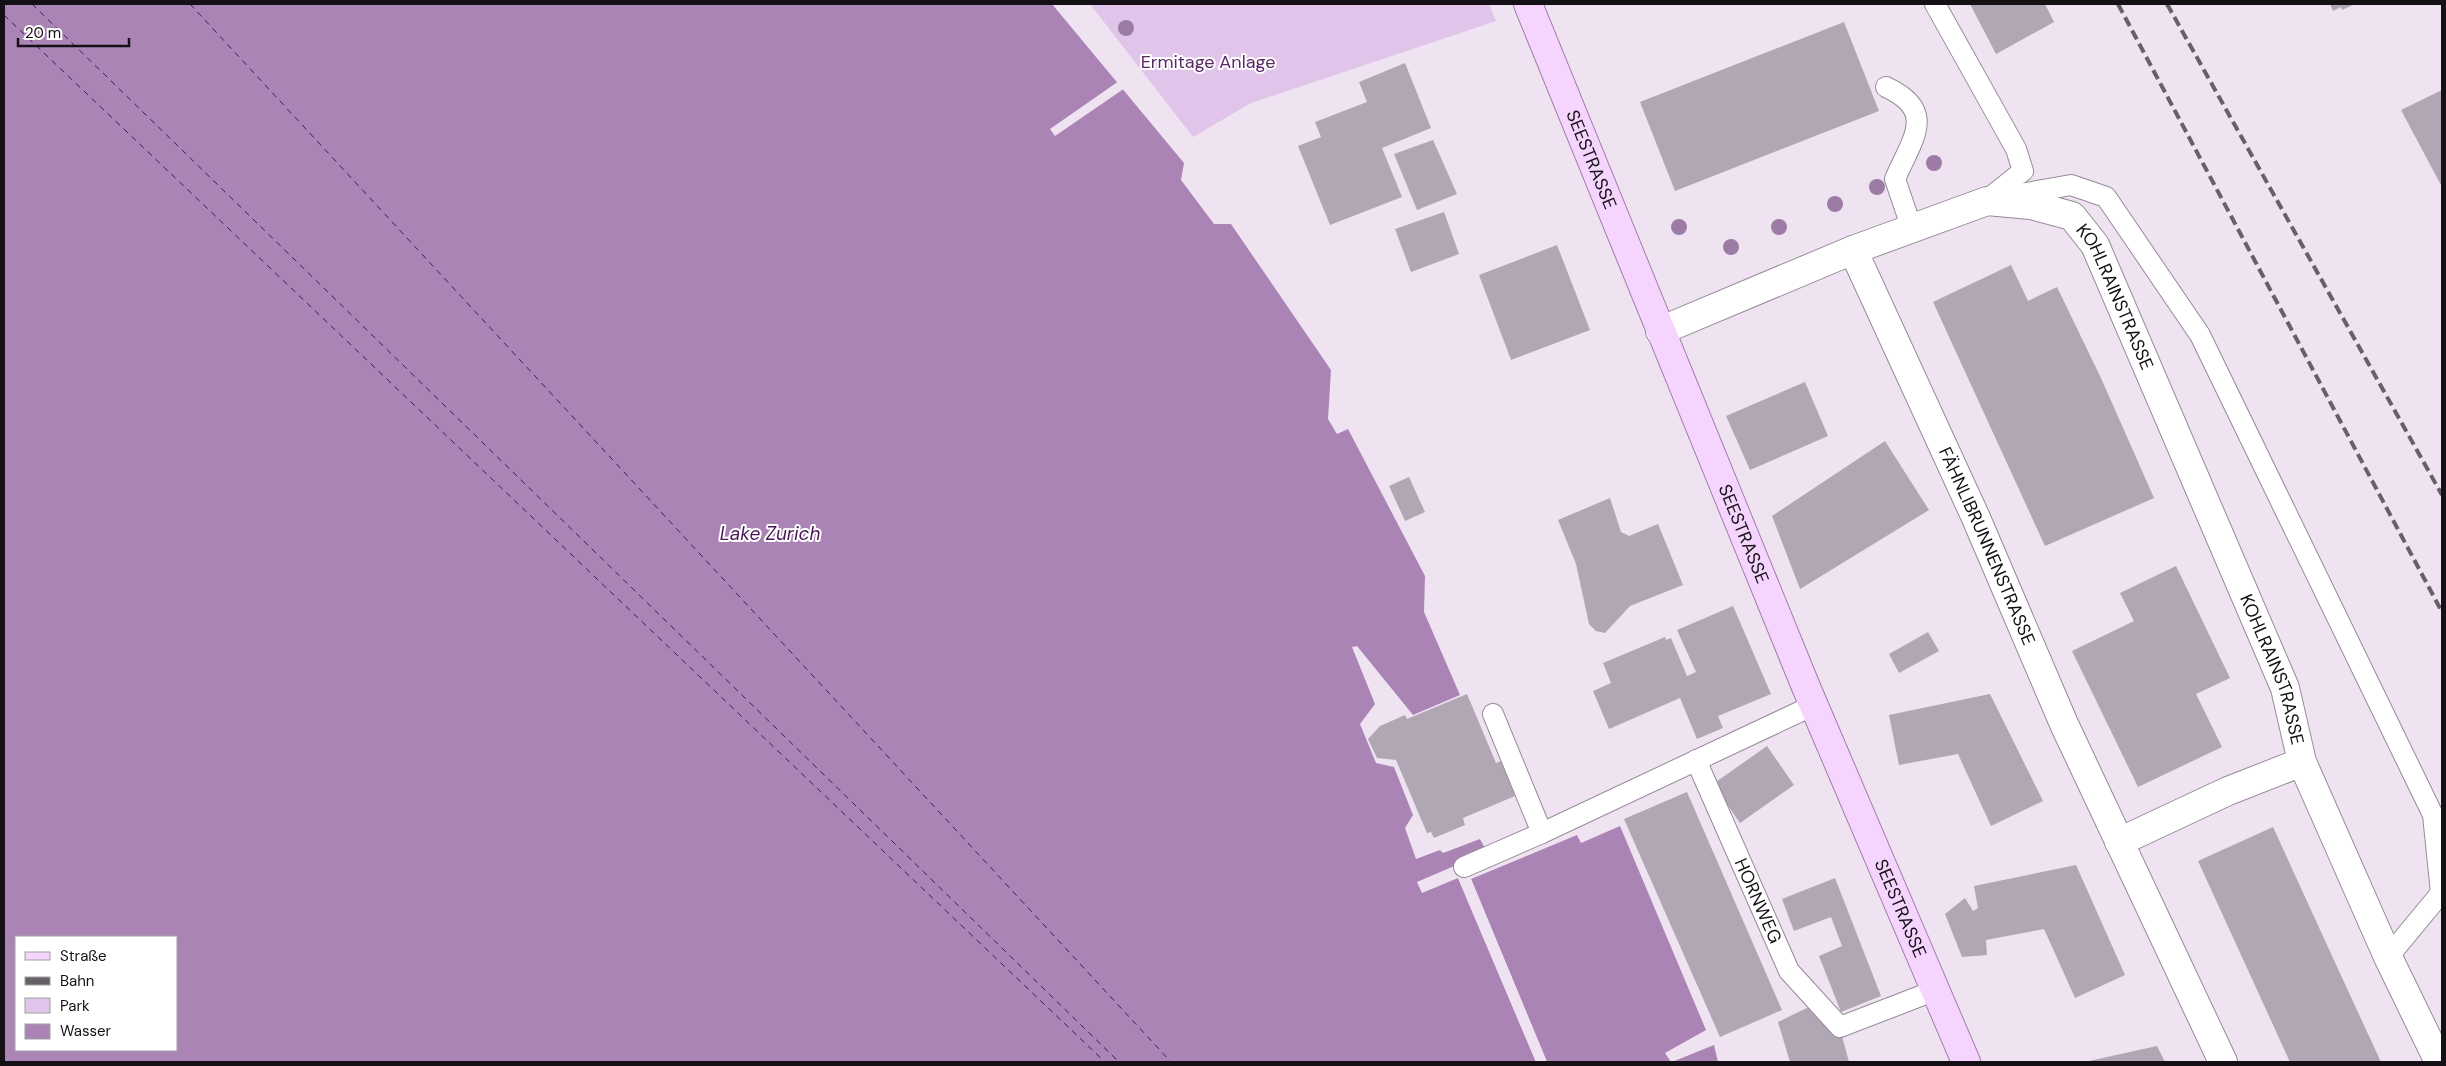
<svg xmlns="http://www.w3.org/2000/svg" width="2446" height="1066" font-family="'DM Sans',sans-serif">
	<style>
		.green { fill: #e1c4e9 }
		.water { fill: #ab84b6; fill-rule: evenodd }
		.pier { fill: #efe3f2 }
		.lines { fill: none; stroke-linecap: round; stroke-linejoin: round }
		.ferry { stroke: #491755; stroke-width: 1; stroke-dasharray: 6 5; stroke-linecap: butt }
		.building { fill: #b1a6b4 }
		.lane-casing { stroke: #958a98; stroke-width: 22 }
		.street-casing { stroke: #958a98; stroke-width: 30 }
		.primary-casing { stroke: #a27eab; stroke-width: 30 }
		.lane { stroke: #fff; stroke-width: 20 }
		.street { stroke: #fff; stroke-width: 28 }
		.primary { stroke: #f5d5fd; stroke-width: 28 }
		.rail { stroke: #676069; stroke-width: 4; stroke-dasharray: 10 5; stroke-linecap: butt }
		.tree { fill: #9c7ca5 }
		.labels { text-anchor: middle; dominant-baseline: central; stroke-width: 4; stroke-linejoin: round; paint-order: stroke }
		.park-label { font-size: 18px; fill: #592766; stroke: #fff }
		.street-label { font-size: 18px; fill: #141015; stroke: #fff }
		.water-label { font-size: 19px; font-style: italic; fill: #491755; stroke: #fff }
	</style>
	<rect width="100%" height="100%" fill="#efe3f2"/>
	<!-- green -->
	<path class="green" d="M 1090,4 L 1489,4 L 1496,21 L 1251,103 L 1193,137 Z"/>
	<!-- water -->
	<g class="water">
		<path d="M 4,4 L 1052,4 L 1184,163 L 1181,180 L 1214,224 L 1231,224 L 1331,370 L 1328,419 L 1337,434 L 1348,429 L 1425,576 L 1424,612 L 1460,695 L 1413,715 L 1357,646 L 1352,647 L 1375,704 L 1360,724 L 1376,763 L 1394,767 L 1413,815 L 1405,828 L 1416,859 L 1440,850 L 1443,853 L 1480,839 L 1487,852 L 1417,882 L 1422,893 L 1458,878 L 1536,1062 L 4,1062 ZM 16,937 L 176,937 L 176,1050 L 16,1050 Z"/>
		<path d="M 1620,826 L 1706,1030 L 1665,1053 L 1671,1062 L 1547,1062 L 1471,879 L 1577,835 L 1581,843 Z"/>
		<path d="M 1714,1045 L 1718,1062 L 1672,1062 Z"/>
	</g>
	<!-- pier -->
	<g class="pier">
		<path d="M 1119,81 L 1125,88 L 1055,136 L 1050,129 Z"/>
		<path d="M 1458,878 L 1461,878 L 1539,1062 L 1536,1062 Z"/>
		<path d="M 1468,879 L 1471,879 L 1547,1062 L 1545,1062 Z"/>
	</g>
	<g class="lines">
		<!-- ferry -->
		<g class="ferry">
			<path d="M 32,4 L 1119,1062"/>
			<path d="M 190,4 L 1171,1062"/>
			<path d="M 4,15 L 1105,1062"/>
		</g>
	</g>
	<!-- building -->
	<g class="building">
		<path d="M 1970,4 L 2045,4 L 2054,22 L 1996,54 Z"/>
		<path d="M 2330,4 L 2355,4 L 2342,10 L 2341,7 L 2333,11 Z"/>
		<path d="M 1844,22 L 1879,111 L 1675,191 L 1640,102 Z"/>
		<path d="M 1405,63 L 1431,128 L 1382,148 L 1402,197 L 1330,225 L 1298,146 L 1321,137 L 1315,122 L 1367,102 L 1359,82 Z"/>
		<path d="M 2442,90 L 2442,187 L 2401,110 Z"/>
		<path d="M 1433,140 L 1457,194 L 1417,210 L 1394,154 Z"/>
		<path d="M 1444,212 L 1459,254 L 1411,272 L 1395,229 Z"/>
		<path d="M 1557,245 L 1590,330 L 1511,360 L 1479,275 Z"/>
		<path d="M 2011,265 L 2028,301 L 2057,287 L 2101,378 L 2154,498 L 2045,546 L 1933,302 Z"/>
		<path d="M 1805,382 L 1828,436 L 1750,470 L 1726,416 Z"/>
		<path d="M 1885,441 L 1929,510 L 1800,589 L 1772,516 Z"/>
		<path d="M 1409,477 L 1425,512 L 1405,521 L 1389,486 Z"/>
		<path d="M 1610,498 L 1621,532 L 1629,536 L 1658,524 L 1683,585 L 1630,606 L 1605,633 L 1596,631 L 1589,624 L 1576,564 L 1558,520 Z"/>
		<path d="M 2176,566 L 2230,678 L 2196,694 L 2222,747 L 2138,787 L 2072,651 L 2134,621 L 2120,593 Z"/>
		<path d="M 1733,606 L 1771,694 L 1718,716 L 1723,728 L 1697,739 L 1680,698 L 1609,729 L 1593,691 L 1611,683 L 1603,663 L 1665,637 L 1666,640 L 1671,638 L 1687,676 L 1696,672 L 1677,630 Z"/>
		<path d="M 1928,632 L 1939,651 L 1899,673 L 1889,654 Z"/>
		<path d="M 1467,694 L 1496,763 L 1501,761 L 1515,796 L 1463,818 L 1465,825 L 1434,838 L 1431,832 L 1427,833 L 1396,760 L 1377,758 L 1368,739 L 1380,726 L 1405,715 L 1407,719 Z"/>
		<path d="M 1990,694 L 2043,801 L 1991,826 L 1958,754 L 1899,765 L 1889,715 Z"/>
		<path d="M 1767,746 L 1794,785 L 1740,823 L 1713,784 Z"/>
		<path d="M 1687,792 L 1782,1010 L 1720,1037 L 1624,819 Z"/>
		<path d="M 2273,827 L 2344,982 L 2381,1062 L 2290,1062 L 2198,861 Z"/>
		<path d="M 2076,865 L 2125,975 L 2075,998 L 2044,929 L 1986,940 L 1987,955 L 1962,957 L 1945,914 L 1965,898 L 1973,911 L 1978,908 L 1974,886 Z"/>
		<path d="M 1835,878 L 1881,996 L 1841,1012 L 1819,956 L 1842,946 L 1831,917 L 1794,931 L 1782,899 Z"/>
		<path d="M 1815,1004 L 1840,1029 L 1849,1062 L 1790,1062 L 1778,1022 Z"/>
		<path d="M 2157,1046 L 2165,1062 L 2089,1062 L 2089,1061 Z"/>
	</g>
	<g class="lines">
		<!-- lane casing -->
		<g class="lane-casing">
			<g id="lane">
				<path d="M 1935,4 L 2016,149 L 2023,171 L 1988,199"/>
				<path d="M 1886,87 C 1938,111 1912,139 1895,179 L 1912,229"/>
				<path d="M 2010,196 L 2071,185 L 2106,197 L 2200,335 L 2433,815 L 2441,893 L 2388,957"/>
				<path d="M 1493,714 L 1542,833"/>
				<path id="s1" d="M 1696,760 L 1789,971 L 1840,1027 L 1936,990"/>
				<path d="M 1464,867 L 1542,833 L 1814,705"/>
			</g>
		</g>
		<!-- street casing -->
		<g class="street-casing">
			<g id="street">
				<path id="s2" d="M 1853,250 L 1976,518 L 2064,724 L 2223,1062"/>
				<path id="s3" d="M 1660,331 L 1853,250 L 1987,201 L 2031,205 L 2072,216 L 2095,245 L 2285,688 L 2302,762 L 2388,957 L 2439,1062"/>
				<path d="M 2119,842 L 2228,791 L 2302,762"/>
			</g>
		</g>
		<!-- primary casing -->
		<g class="primary-casing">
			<g id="primary">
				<path id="s4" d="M 1528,4 L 1806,687 L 1966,1062"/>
			</g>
		</g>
		<!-- lane -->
		<use href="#lane" class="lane"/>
		<!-- street -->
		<use href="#street" class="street"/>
		<!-- primary -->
		<use href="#primary" class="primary"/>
		<!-- rail -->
		<g class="rail">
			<path d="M 2118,4 L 2442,612"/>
			<path d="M 2167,4 L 2442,495"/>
		</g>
	</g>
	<!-- trees -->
	<g class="tree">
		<circle cx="1126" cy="28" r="8"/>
		<circle cx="1934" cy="163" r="8"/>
		<circle cx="1877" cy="187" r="8"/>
		<circle cx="1835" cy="204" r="8"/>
		<circle cx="1679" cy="227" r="8"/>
		<circle cx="1779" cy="227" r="8"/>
		<circle cx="1731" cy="247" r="8"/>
	</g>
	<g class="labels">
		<!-- park labels -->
		<g class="park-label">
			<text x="1208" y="62">Ermitage Anlage</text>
		</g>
		<!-- street labels -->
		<g class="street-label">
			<text stroke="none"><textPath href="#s4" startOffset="168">SEESTRASSE</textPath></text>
			<text stroke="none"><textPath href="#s3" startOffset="531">KOHLRAINSTRASSE</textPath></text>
			<text stroke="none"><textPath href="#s4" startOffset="572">SEESTRASSE</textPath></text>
			<text stroke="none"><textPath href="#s2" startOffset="325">FÄHNLIBRUNNENSTRASSE</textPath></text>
			<text stroke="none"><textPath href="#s3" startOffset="936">KOHLRAINSTRASSE</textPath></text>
			<text stroke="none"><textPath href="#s1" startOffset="154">HORNWEG</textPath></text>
			<text stroke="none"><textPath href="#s4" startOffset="978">SEESTRASSE</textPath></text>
		</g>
		<!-- water labels -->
		<g class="water-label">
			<text x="770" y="533">Lake Zurich</text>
		</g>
	</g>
	<!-- border -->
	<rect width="2446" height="1066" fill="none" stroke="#141015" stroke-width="10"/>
	<!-- legend -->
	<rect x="15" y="936" width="162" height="115" fill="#ffffff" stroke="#a19fa1"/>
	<rect x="25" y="952" width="25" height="8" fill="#f5d5fd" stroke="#a19fa1"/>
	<text x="60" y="961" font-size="15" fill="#141015">Straße</text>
	<rect x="25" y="977" width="25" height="8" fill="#676069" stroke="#a19fa1"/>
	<text x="60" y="986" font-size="15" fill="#141015">Bahn</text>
	<rect x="25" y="998" width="25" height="15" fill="#e1c4e9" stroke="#a19fa1"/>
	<text x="60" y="1011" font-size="15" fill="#141015">Park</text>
	<rect x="25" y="1024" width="25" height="15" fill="#ab84b6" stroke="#a19fa1"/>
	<text x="60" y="1036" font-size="15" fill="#141015">Wasser</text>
	<!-- scale -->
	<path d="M18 38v8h111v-8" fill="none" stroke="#141015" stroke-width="2.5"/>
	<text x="25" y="38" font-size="15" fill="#141015" stroke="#ffffff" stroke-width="4" paint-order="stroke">20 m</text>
</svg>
